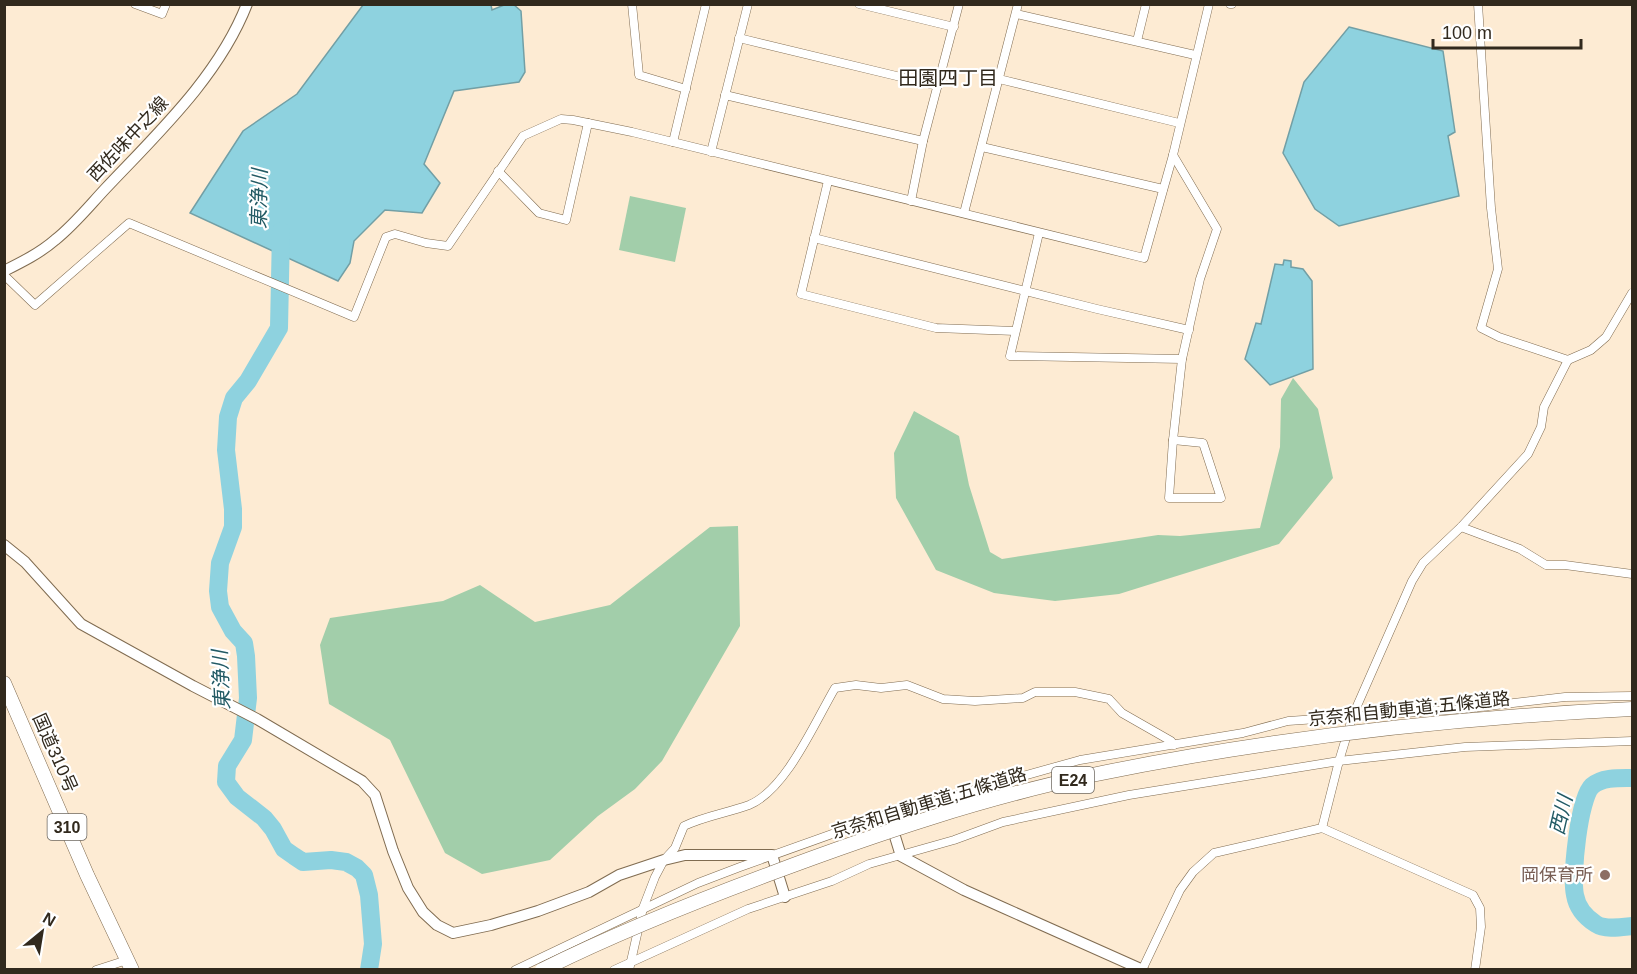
<svg xmlns="http://www.w3.org/2000/svg" width="1637" height="974" font-family="Arial,'Noto Sans JP',sans-serif">
	<style>
		.green { fill: #a2ceaa }
		.water { fill: #8ed2df; stroke: #729fa5; stroke-width: 1.5 }
		.lines { fill: none; stroke-linecap: round; stroke-linejoin: round }
		.river { stroke: #8ed2df; stroke-width: 18 }
		.street-casing { stroke: #806c51; stroke-width: 9 }
		.secondary-casing { stroke: #806c51; stroke-width: 12 }
		.highway-casing { stroke: #806c51; stroke-width: 15 }
		.street { stroke: #fff; stroke-width: 8 }
		.secondary { stroke: #fff; stroke-width: 10 }
		.highway { stroke: #fff; stroke-width: 14 }
		.highway-bridge-casing { stroke: #806c51; stroke-width: 15; stroke-linecap: butt }
		.highway-bridge { stroke: #fff; stroke-width: 14 }
		.education-dot { fill: #8d6e63; stroke: #fff; stroke-width: 2 }
		.labels { text-anchor: middle; dominant-baseline: central; stroke-width: 4.5; stroke-linejoin: round; paint-order: stroke }
		.shield { fill: #fff; stroke: #6f6961; stroke-width: 1.5 }
		.shield-label { font-size: 16px; font-weight: bold; fill: #31291d }
		.street-label { font-size: 18px; fill: #31291d; stroke: #fff }
		.education-label { font-size: 18px; fill: #785e54; stroke: #fff; text-anchor: end }
		.neighbourhood-label { font-size: 20px; fill: #31291d; stroke: #fff }
		.water-label { font-size: 20px; font-style: italic; fill: #225a64; stroke: #fff }
	</style>
	<rect width="100%" height="100%" fill="#fdebd3"/>
	<!-- green -->
	<g class="green">
		<path d="M 630,196 L 686,208 L 675,262 L 619,250 Z"/>
		<path d="M 1293,378 L 1318,409 L 1333,478 L 1279,544 L 1119,594 L 1055,601 L 994,593 L 936,570 L 896,498 L 894,453 L 914,411 L 959,436 L 969,485 L 990,552 L 1002,559 L 1158,535 L 1180,536 L 1260,528 L 1280,447 L 1281,399 Z"/>
		<path d="M 738,526 L 740,626 L 662,761 L 635,789 L 598,816 L 550,860 L 482,874 L 445,853 L 390,740 L 329,704 L 320,645 L 330,618 L 443,601 L 480,585 L 535,622 L 610,605 L 710,527 Z"/>
	</g>
	<!-- water -->
	<g class="water">
		<path d="M 491,5 L 492,10 L 504,5 L 513,4 L 521,11 L 525,72 L 519,82 L 454,91 L 424,164 L 440,183 L 422,213 L 385,210 L 354,241 L 350,263 L 338,281 L 190,213 L 243,131 L 297,94 L 363,5 Z"/>
		<path d="M 1349,27 L 1443,51 L 1455,132 L 1448,136 L 1459,196 L 1339,226 L 1315,209 L 1283,153 L 1304,82 Z"/>
		<path d="M 1284,260 L 1291,261 L 1291,267 L 1303,269 L 1312,281 L 1313,369 L 1270,385 L 1245,359 L 1256,323 L 1261,324 L 1275,264 L 1283,265 Z"/>
	</g>
	<g class="lines">
		<!-- river -->
		<g class="river">
			<path d="M 281,231 L 279,328 L 248,381 L 234,398 L 228,417 L 226,450 L 233,509 L 233,527 L 220,563 L 218,591 L 220,607 L 233,631 L 244,643 L 246,656 L 248,698 L 243,740 L 227,766 L 226,782 L 237,797 L 264,818 L 273,829 L 284,849 L 294,856 L 303,862 L 331,860 L 346,862 L 357,868 L 364,875 L 369,895 L 373,944 L 369,970"/>
			<path d="M 1632,778 C 1620,778 1602,777 1592,786 C 1579,798 1571,876 1575,895 C 1577,907 1585,917 1596,924 C 1605,930 1622,927 1632,926"/>
		</g>
		<!-- street casing -->
		<g class="street-casing">
			<g id="street">
				<path d="M 135,4 L 162,14 L 166,4"/>
				<path d="M 632,4 L 639,75 L 686,89"/>
				<path d="M 859,4 L 954,27"/>
				<path d="M 1230,4 L 1232,4"/>
				<path d="M 1478,4 L 1491,208 L 1498,269 L 1481,328 L 1499,337 L 1568,360 L 1591,350 L 1606,337 L 1632,293"/>
				<path d="M 1016,14 L 1195,55"/>
				<path d="M 739,38 L 938,86"/>
				<path d="M 1137,41 L 1146,4"/>
				<path d="M 999,79 L 1179,123"/>
				<path d="M 725,95 L 923,141"/>
				<path d="M 673,142 L 706,4"/>
				<path d="M 982,147 L 1163,189"/>
				<path d="M 711,152 L 748,4"/>
				<path d="M 1173,155 L 1217,229 L 1200,279 L 1182,359 L 1173,440"/>
				<path d="M 498,171 L 539,213 L 566,220 L 588,123"/>
				<path d="M 828,181 L 801,294 L 936,328 L 1015,331"/>
				<path d="M 911,201 L 923,141 L 959,4"/>
				<path d="M 964,213 L 1018,4"/>
				<path d="M 1039,233 L 1010,356 L 1182,359"/>
				<path d="M 814,238 L 1097,309 L 1189,330"/>
				<path d="M 4,275 L 35,305 L 129,223 L 354,317 L 386,237 L 395,234 L 426,243 L 448,246 L 523,136 L 561,119 L 573,120 L 632,132 L 1144,258 L 1173,155 L 1209,4"/>
				<path d="M 1173,440 L 1203,443 L 1221,498 L 1169,498 Z"/>
				<path d="M 1461,527 L 1520,549 L 1546,565 L 1565,565 L 1632,574"/>
				<path d="M 1322,828 L 1473,895 L 1480,908 L 1481,927 L 1475,970"/>
				<path d="M 96,970 L 127,960"/>
				<path d="M 515,970 L 698,883 L 740,867 L 888,814 L 1080,760 L 1243,733 L 1288,721 L 1463,709 L 1565,697 L 1632,696"/>
				<path d="M 614,970 L 748,909 L 832,881 L 869,864 L 954,840 L 1003,822 L 1129,795 L 1339,761 L 1465,747 L 1632,741"/>
				<path d="M 629,970 L 643,908 L 655,877 L 664,860 L 675,848 L 684,826 C 705,816 727,813 749,805 C 786,790 815,722 835,688 L 856,685 L 881,688 L 907,685 L 943,699 L 975,701 L 1023,698 L 1035,692 L 1075,692 L 1109,699 L 1122,713 L 1171,741 L 1174,745"/>
				<path d="M 1142,970 L 1180,890 L 1193,872 L 1214,853 L 1322,828 L 1339,761 L 1353,715 L 1412,581 L 1423,563 L 1461,527 L 1528,454 L 1541,427 L 1544,407 L 1568,360"/>
			</g>
		</g>
		<!-- secondary casing -->
		<g class="secondary-casing">
			<g id="secondary">
				<path d="M 4,271 C 22,262 40,253 55,240 C 74,225 90,205 106,188 C 158,133 219,76 247,4"/>
				<path d="M 4,545 L 25,562 L 81,624 L 193,686 L 257,719 L 362,781 L 375,795 L 393,851 L 408,888 L 423,912 L 437,925 L 453,933 L 491,925 L 538,911 L 589,892 L 619,875 L 664,860 L 685,855 L 772,855 L 785,897"/>
				<path d="M 888,814 L 901,856 L 964,890 L 1004,908 L 1143,970"/>
			</g>
		</g>
		<!-- highway casing -->
		<g class="highway-casing">
			<path id="highway" d="M 4,683 L 87,875 L 132,970"/>
		</g>
		<!-- street -->
		<use href="#street" class="street"/>
		<!-- secondary -->
		<use href="#secondary" class="secondary"/>
		<!-- highway -->
		<use href="#highway" class="highway"/>
		<!-- highway-bridge casing -->
		<g class="highway-bridge-casing">
			<path id="highway-bridge" d="M 542,970 C 616,933 694,902 772,873 C 876,834 983,798 1092,775 C 1270,738 1451,718 1632,709"/>
		</g>
		<!-- highway-bridge -->
		<use href="#highway-bridge" class="highway-bridge"/>
	</g>
	<!-- markers -->
	<circle class="education-dot" cx="1605" cy="875" r="6"/>
	<g class="labels">
		<!-- shield labels -->
		<g class="shield">
			<rect x="1052" y="767" width="42" height="26" rx="4.5"/>
			<rect x="47.5" y="814" width="39" height="26" rx="4.5"/>
		</g>
		<g class="shield-label">
			<text x="1073" y="780">E24</text>
			<text x="67" y="827">310</text>
		</g>
		<!-- street labels -->
		<g class="street-label">
			<text transform="translate(128 139) rotate(-47)">西佐味中之線</text>
			<text transform="translate(1409 709) rotate(-6)">京奈和自動車道;五條道路</text>
			<text transform="translate(55 753) rotate(66)">国道310号</text>
			<text transform="translate(929 803) rotate(-17)">京奈和自動車道;五條道路</text>
		</g>
		<!-- education labels -->
		<g class="education-label">
			<text x="1593" y="875">岡保育所</text>
		</g>
		<!-- neighbourhood labels -->
		<g class="neighbourhood-label">
			<text x="948" y="78">田園四丁目</text>
		</g>
		<!-- water labels -->
		<g class="water-label">
			<text transform="translate(259 199) rotate(-89)">東浄川</text>
			<text transform="translate(221 680) rotate(-93)">東浄川</text>
			<text transform="translate(1561 815) rotate(-77)">西川</text>
		</g>
	</g>
	<!-- border -->
	<rect width="1637" height="974" fill="none" stroke="#31291d" stroke-width="12"/>
	<!-- north arrow -->
	<g transform="translate(42 932) rotate(30)" stroke="#ffffff" stroke-width="4.5" paint-order="stroke">
	<path d="M0-4.5L10 22L0 15L-10 22Z" fill="#31291d"/>
	<text y="-9" font-size="16" font-weight="bold" text-anchor="middle" fill="#31291d">N</text>
	</g>
	<!-- scale -->
	<path d="M1433 39v9h148v-9" fill="none" stroke="#31291d" stroke-width="3"/>
	<text x="1442" y="39" font-size="18" fill="#31291d" stroke="#ffffff" stroke-width="4.5" paint-order="stroke">100 m</text>
</svg>
